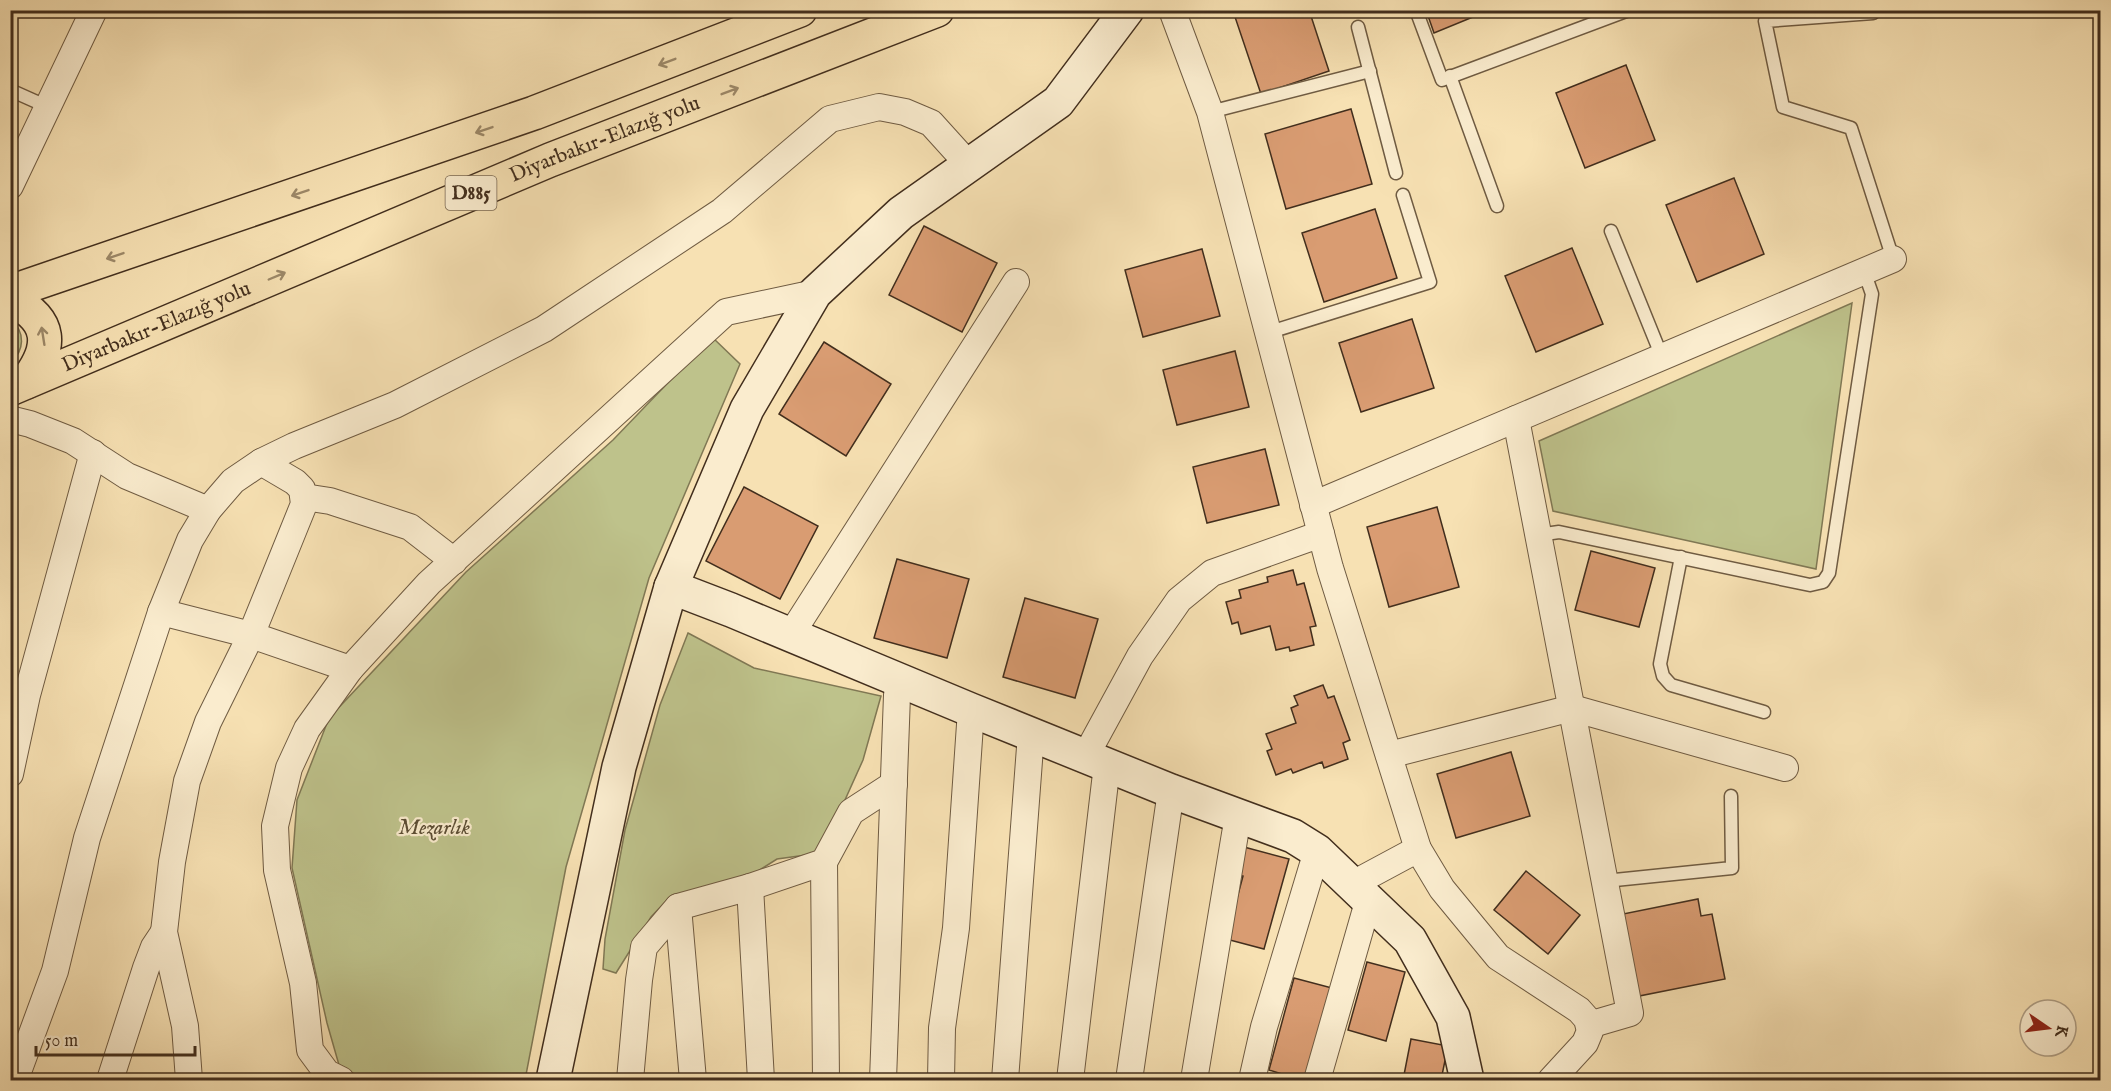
<svg xmlns="http://www.w3.org/2000/svg" width="2111" height="1091" font-family="'IM FELL English',serif">
	<style>
		.green { fill: #bec28b; stroke: #807854; stroke-width: 1.5 }
		.building { fill: #d99c72; stroke: #422e1d; stroke-width: 1.5 }
		.lines { fill: none; stroke-linecap: round; stroke-linejoin: round }
		.lane-casing { stroke: #6f5b42; stroke-width: 15 }
		.street-casing { stroke: #6f5b42; stroke-width: 28 }
		.secondary-casing { stroke: #422e1d; stroke-width: 36 }
		.highway-casing { stroke: #422e1d; stroke-width: 36 }
		.lane { stroke: #faecce; stroke-width: 12 }
		.street { stroke: #faecce; stroke-width: 26 }
		.secondary { stroke: #faecce; stroke-width: 33 }
		.highway { stroke: #f7e1b3; stroke-width: 33 }
		.oneway { stroke: #9c8868 }
		.labels { text-anchor: middle; dominant-baseline: central; stroke-width: 4.5; stroke-linejoin: round; paint-order: stroke }
		.shield { fill: #faecce; stroke: #796752; stroke-width: 1.5 }
		.shield-label { font-size: 20px; font-weight: bold; fill: #422e1d }
		.street-label { font-size: 21px; fill: #422e1d; stroke: #faecce }
		.park-label { font-size: 21px; font-style: italic; fill: #5b4c33; stroke: #faecce }
	</style>
	<rect width="100%" height="100%" fill="#f7e1b3"/>
	<filter id="stains"><feTurbulence type="fractalNoise" baseFrequency=".00333" numOctaves="4"/><feColorMatrix values="0 0 0 0 .2 0 0 0 0 .09 0 0 0 0 .02 0 0 0 .5 -.17"/></filter>
	<radialGradient id="worn" r=".72"><stop offset=".6" stop-color="#630" stop-opacity="0"/><stop offset="1" stop-color="#630" stop-opacity=".3"/></radialGradient>
	<!-- green -->
	<g class="green">
		<path d="M 1852,303 L 1816,569 L 1553,511 L 1539,441 Z"/>
		<path d="M 11,320 C 26,332 24,351 11,362 Z"/>
		<path d="M 712,337 L 740,364 L 649,578 L 566,867 L 525,1080 L 364,1080 L 339,1065 L 327,1023 L 292,868 L 297,800 L 329,718 L 466,572 L 613,440 Z"/>
		<path d="M 688,633 L 754,668 L 881,696 L 863,760 L 821,853 L 777,859 L 747,878 L 668,899 L 651,917 L 616,973 L 603,969 L 605,939 L 625,830 L 660,705 Z"/>
	</g>
	<!-- building -->
	<g class="building">
		<path d="M 1243,10 L 1309,10 L 1329,71 L 1261,94 L 1234,14 Z"/>
		<path d="M 1426,10 L 1490,10 L 1434,33 Z"/>
		<path d="M 1626,65 L 1655,140 L 1585,168 L 1556,93 Z"/>
		<path d="M 1351,109 L 1372,184 L 1286,209 L 1265,134 Z"/>
		<path d="M 1734,178 L 1764,254 L 1697,282 L 1666,205 Z"/>
		<path d="M 1375,209 L 1397,278 L 1324,302 L 1302,233 Z"/>
		<path d="M 924,226 L 997,263 L 962,332 L 889,295 Z"/>
		<path d="M 1572,248 L 1603,324 L 1536,352 L 1505,276 Z"/>
		<path d="M 1202,249 L 1220,316 L 1143,337 L 1125,270 Z"/>
		<path d="M 1412,319 L 1434,388 L 1361,412 L 1339,343 Z"/>
		<path d="M 824,342 L 891,384 L 846,456 L 779,414 Z"/>
		<path d="M 1235,351 L 1249,407 L 1177,425 L 1163,370 Z"/>
		<path d="M 1265,449 L 1279,505 L 1207,523 L 1193,467 Z"/>
		<path d="M 744,487 L 818,526 L 780,599 L 706,561 Z"/>
		<path d="M 1437,507 L 1459,587 L 1389,607 L 1367,527 Z"/>
		<path d="M 1591,551 L 1655,568 L 1639,627 L 1575,610 Z"/>
		<path d="M 897,559 L 969,579 L 947,658 L 874,638 Z"/>
		<path d="M 1293,570 L 1297,585 L 1304,583 L 1316,626 L 1310,627 L 1314,645 L 1290,651 L 1289,647 L 1276,650 L 1270,626 L 1241,634 L 1238,622 L 1232,624 L 1226,602 L 1241,598 L 1239,590 L 1268,582 L 1267,577 Z"/>
		<path d="M 1025,598 L 1098,619 L 1075,698 L 1003,677 Z"/>
		<path d="M 1323,685 L 1328,698 L 1334,696 L 1350,740 L 1343,743 L 1348,759 L 1324,768 L 1322,762 L 1293,773 L 1291,769 L 1276,775 L 1267,751 L 1272,749 L 1266,734 L 1296,723 L 1291,708 L 1298,705 L 1294,696 Z"/>
		<path d="M 1511,752 L 1530,816 L 1456,838 L 1437,774 Z"/>
		<path d="M 1244,847 L 1289,859 L 1264,949 L 1226,939 L 1243,876 L 1237,875 Z"/>
		<path d="M 1526,871 L 1580,915 L 1548,954 L 1494,910 Z"/>
		<path d="M 1698,899 L 1701,916 L 1712,914 L 1725,979 L 1629,998 L 1613,916 Z"/>
		<path d="M 1367,962 L 1405,972 L 1386,1041 L 1348,1030 Z"/>
		<path d="M 1294,978 L 1332,988 L 1307,1080 L 1280,1080 L 1282,1074 L 1269,1070 Z"/>
		<path d="M 1411,1039 L 1448,1046 L 1441,1080 L 1403,1080 Z"/>
	</g>
	<g class="lines">
		<!-- lane casing -->
		<g class="lane-casing">
			<g id="lane">
				<path d="M 1416,10 L 1442,80 L 1629,10"/>
				<path d="M 1873,13 L 1765,21 L 1783,107 L 1851,128 L 1893,259"/>
				<path d="M 1358,27 L 1396,173"/>
				<path d="M 1450,76 L 1497,206"/>
				<path d="M 10,90 L 48,107"/>
				<path d="M 1210,112 L 1370,71"/>
				<path d="M 1611,231 L 1662,357"/>
				<path d="M 1267,333 L 1430,282 L 1403,195"/>
				<path d="M 1538,535 L 1559,532 L 1810,585 L 1823,582 L 1829,573 L 1872,294 L 1864,271"/>
				<path d="M 1681,557 L 1660,664 L 1663,676 L 1671,685 L 1764,712"/>
				<path d="M 1605,881 L 1732,868 L 1731,796"/>
			</g>
		</g>
		<!-- street casing -->
		<g class="street-casing">
			<g id="street">
				<path d="M 1172,10 L 1210,112 L 1330,568 L 1418,849 L 1442,889 L 1498,957 L 1579,1010 L 1587,1019 L 1590,1031 L 1585,1043 L 1551,1080"/>
				<path d="M 10,186 L 94,10"/>
				<path d="M 10,419 L 30,424 L 73,441 L 127,476 L 208,510"/>
				<path d="M 1516,419 L 1630,1013 L 1589,1025"/>
				<path d="M 304,497 L 330,501 L 410,527 L 454,561"/>
				<path d="M 1313,505 L 1893,259"/>
				<path d="M 161,612 L 251,635 L 350,669"/>
				<path d="M 790,636 L 1016,282"/>
				<path d="M 1389,755 L 1572,708 L 1785,768"/>
				<path d="M 1085,757 L 1140,656 L 1179,600 L 1212,573 L 1321,534"/>
				<path d="M 10,774 L 27,695 L 93,453"/>
				<path d="M 824,862 L 826,1080"/>
				<path d="M 750,887 L 761,1080"/>
				<path d="M 1353,887 L 1364,878 L 1418,849"/>
				<path d="M 678,907 L 693,1080"/>
				<path d="M 15,1080 L 55,971 L 87,838 L 161,612 L 190,540 L 208,510 L 233,481 L 261,462 L 294,446 L 395,405 L 544,329 L 722,211 L 830,119 L 879,107 L 905,112 L 931,123 L 969,165"/>
				<path d="M 110,1080 L 146,968 L 154,947 L 164,932"/>
				<path d="M 189,1080 L 185,1026 L 164,932 L 172,862 L 187,781 L 208,722 L 251,635 L 304,504 L 302,489 L 295,482 L 261,462"/>
				<path d="M 341,1080 L 327,1073 L 310,1050 L 303,983 L 277,870 L 275,826 L 289,768 L 307,729 L 350,669 L 429,583 L 726,312 L 815,293"/>
				<path d="M 630,1080 L 639,980 L 644,947 L 678,907 L 750,887 L 824,862 L 851,812 L 894,784"/>
				<path d="M 883,1080 L 897,695"/>
				<path d="M 941,1080 L 942,1028 L 956,928 L 971,710"/>
				<path d="M 1005,1080 L 1031,734"/>
				<path d="M 1070,1080 L 1107,765"/>
				<path d="M 1129,1080 L 1171,791"/>
				<path d="M 1194,1080 L 1238,816"/>
				<path d="M 1252,1080 L 1264,1027 L 1317,851"/>
				<path d="M 1317,1080 L 1368,902"/>
			</g>
		</g>
		<!-- secondary casing -->
		<g class="secondary-casing">
			<g id="secondary">
				<path d="M 671,587 L 731,610 L 971,710 L 1171,791 L 1293,836 L 1317,851 L 1410,940 L 1453,1017 L 1467,1080"/>
				<path d="M 553,1080 L 619,767 L 671,587 L 747,409 L 815,293 L 901,213 L 1058,102 L 1127,10"/>
			</g>
		</g>
		<!-- highway casing -->
		<g class="highway-casing">
			<g id="highway">
				<path d="M 10,292 L 534,113 L 800,10"/>
				<path d="M 10,299 C 53,320 53,347 26,382"/>
				<path id="s1" d="M 10,389 L 550,160 L 937,10"/>
			</g>
		</g>
		<!-- lane -->
		<use href="#lane" class="lane"/>
		<!-- street -->
		<use href="#street" class="street"/>
		<!-- secondary -->
		<use href="#secondary" class="secondary"/>
		<!-- highway -->
		<use href="#highway" class="highway"/>
	</g>
	<!-- one-way arrows -->
	<defs><path id="oneway-shaft" d="M-6 0H5M1.5-3L5.5 0L1.5 3" fill="none" stroke-width="1.6" stroke-linecap="round" stroke-linejoin="round" transform="scale(1.5)"/></defs>
	<g class="oneway">
		<use href="#oneway-shaft" transform="translate(667 62) rotate(159)"/>
		<use href="#oneway-shaft" transform="translate(730 91) rotate(-21)"/>
		<use href="#oneway-shaft" transform="translate(484 130) rotate(161)"/>
		<use href="#oneway-shaft" transform="translate(300 193) rotate(161)"/>
		<use href="#oneway-shaft" transform="translate(115 256) rotate(161)"/>
		<use href="#oneway-shaft" transform="translate(277 276) rotate(-23)"/>
		<use href="#oneway-shaft" transform="translate(43 336) rotate(-99)"/>
	</g>
	<g class="labels">
		<!-- shield labels -->
		<rect class="shield" x="445.5" y="176" width="51" height="34" rx="4.5"/>
		<g class="shield-label">
			<text x="471" y="193">D885</text>
		</g>
		<!-- street labels -->
		<g class="street-label">
			<text stroke="none"><textPath href="#s1" startOffset="645">Diyarbakır-Elazığ yolu</textPath></text>
			<text stroke="none"><textPath href="#s1" startOffset="159">Diyarbakır-Elazığ yolu</textPath></text>
		</g>
		<!-- park labels -->
		<g class="park-label">
			<text x="434" y="828">Mezarlık</text>
		</g>
	</g>
	<!-- margin -->
	<rect width="2111" height="1091" fill="none" stroke="#f7e1b3" stroke-width="36"/>
	<rect x="12" y="12" width="2087" height="1067" fill="none" stroke="#422e1d" stroke-width="3"/>
	<rect x="18" y="18" width="2075" height="1055" fill="none" stroke="#422e1d" stroke-width="1.5"/>
	<!-- north arrow -->
	<g transform="translate(2048 1028) rotate(104)"><circle r="28" fill="#faecce" stroke="#b0a087" stroke-width="1.5"/>
	<path d="M0-4.5L10 22L0 15L-10 22Z" fill="#8f2418"/>
	<text y="-9" font-size="16" font-weight="bold" text-anchor="middle" fill="#422e1d">K</text>
	</g>
	<!-- scale -->
	<path d="M36 1046v9h159v-9" fill="none" stroke="#422e1d" stroke-width="3"/>
	<text x="45" y="1046" font-size="18" fill="#422e1d" stroke="#faecce" stroke-width="4.5" paint-order="stroke">50 m</text>
	<rect width="100%" height="100%" filter="url(#stains)"/>
	<rect width="100%" height="100%" fill="url(#worn)"/>
</svg>
